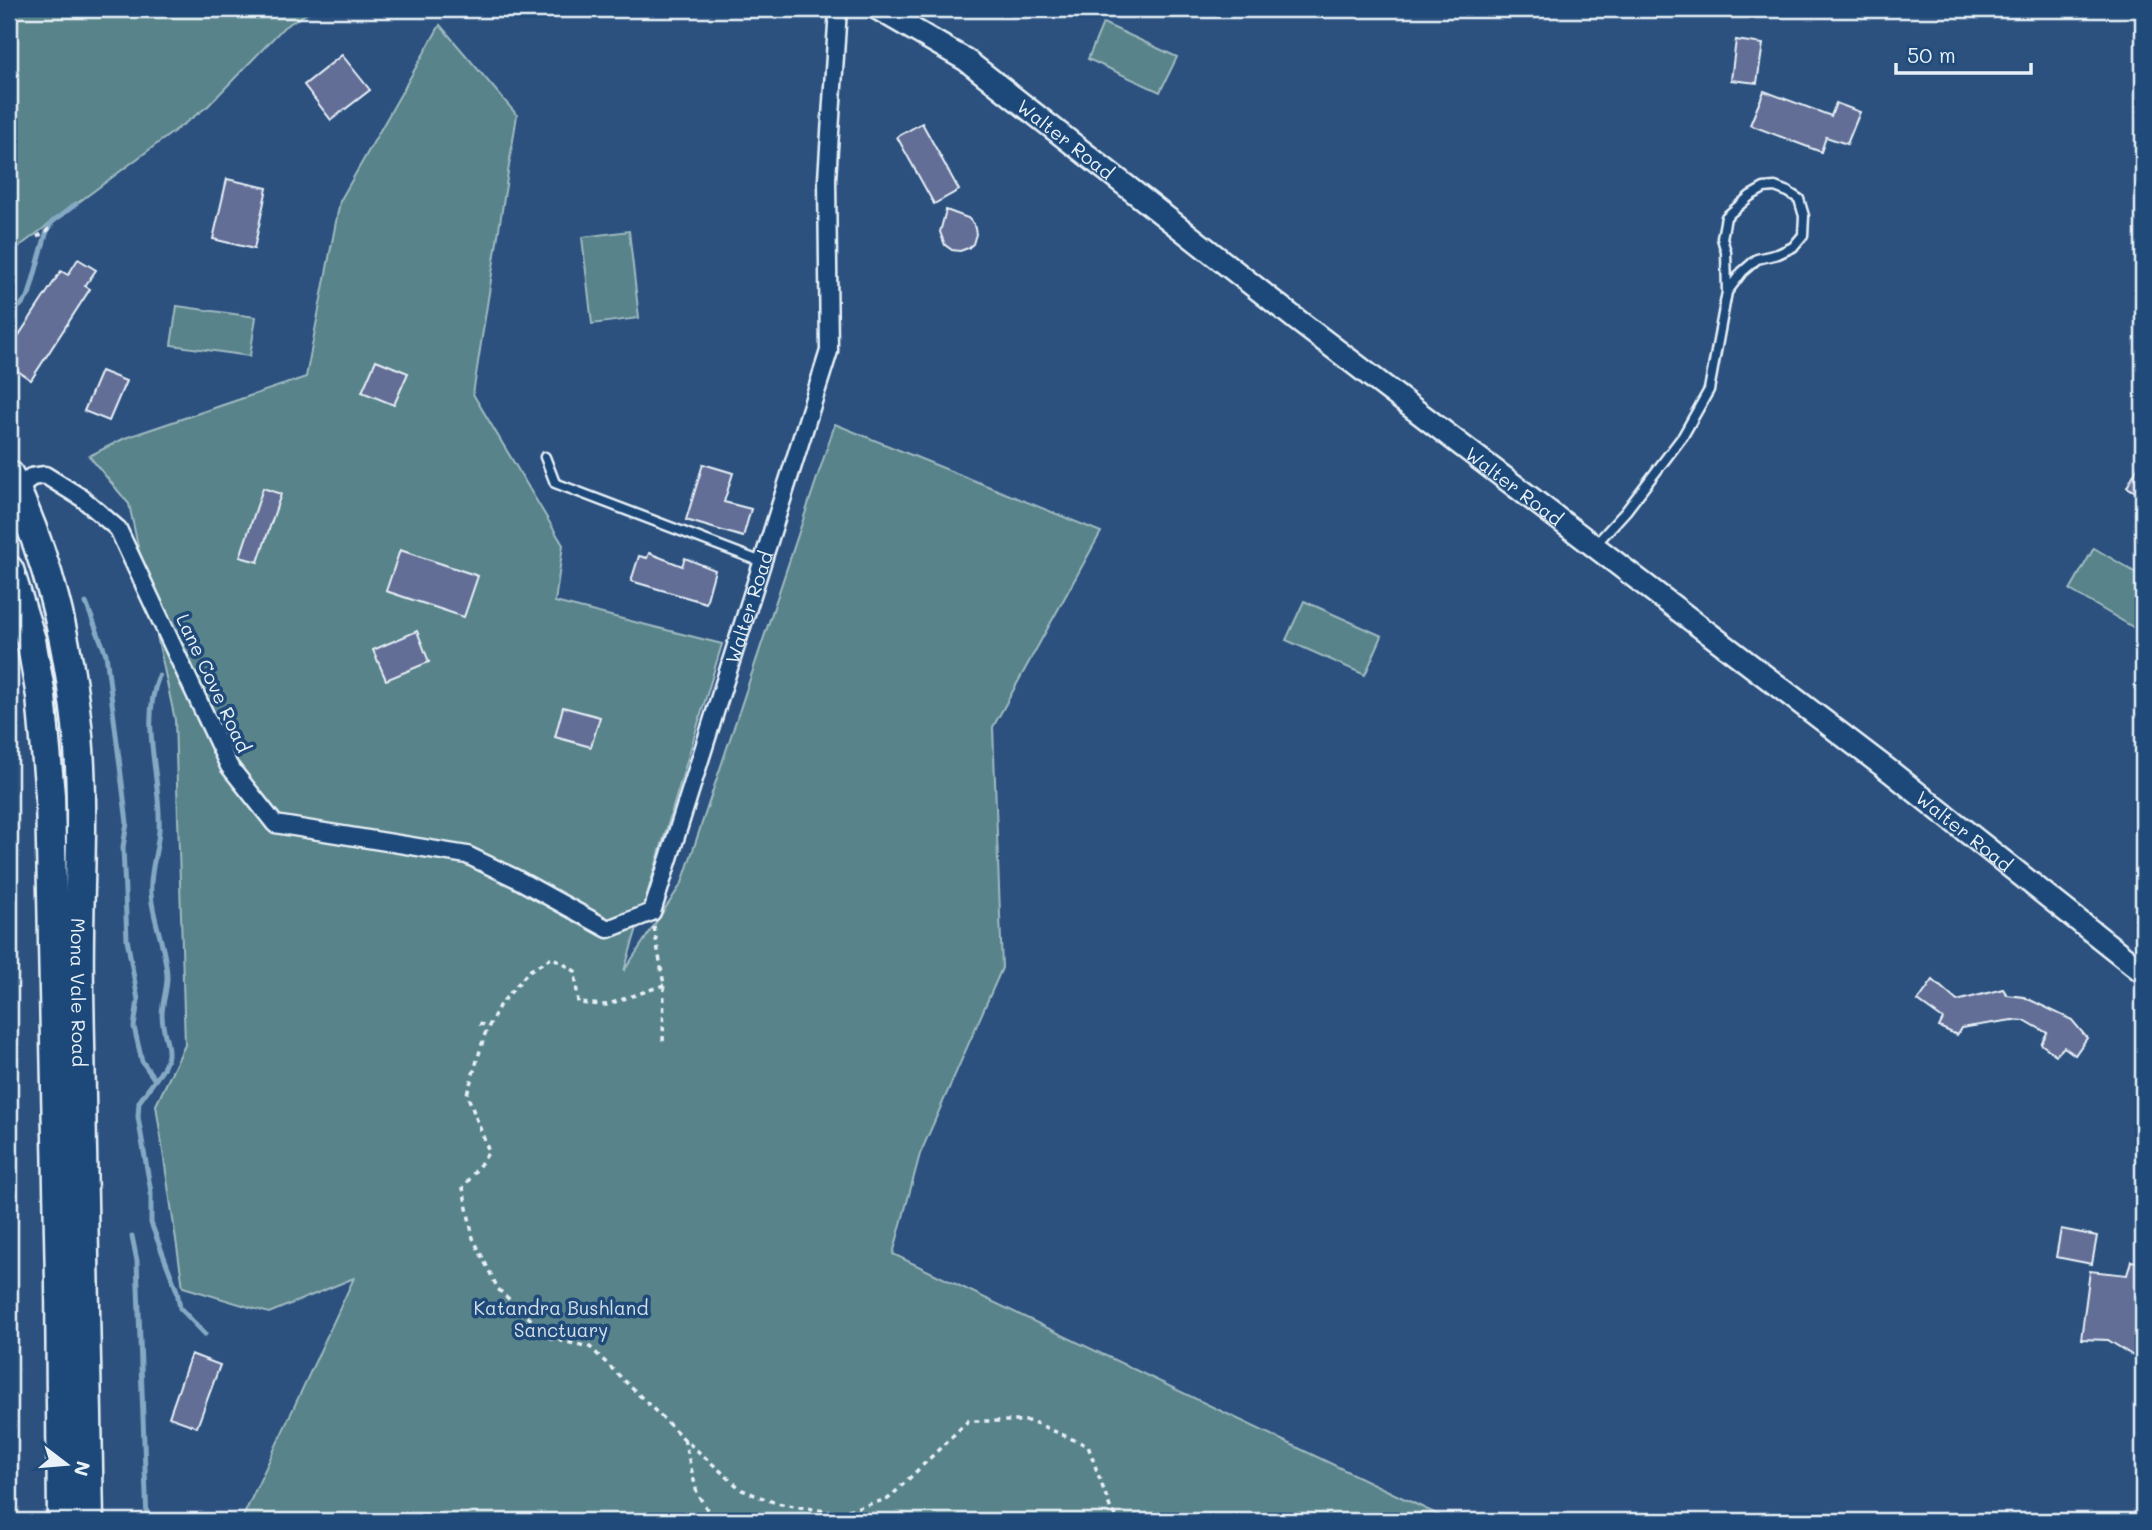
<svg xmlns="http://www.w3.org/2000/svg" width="2152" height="1530" font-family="Mali,sans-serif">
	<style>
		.green { fill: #58838a; stroke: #a0bac1; stroke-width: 2 }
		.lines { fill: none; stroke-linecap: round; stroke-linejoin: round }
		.stream { stroke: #85a9c3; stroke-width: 5 }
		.building { fill: #636e97; stroke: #e8f1f8; stroke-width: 2 }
		.service-casing { stroke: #e8f1f8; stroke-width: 13 }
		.minor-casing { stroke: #e8f1f8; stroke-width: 21 }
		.tertiary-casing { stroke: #e8f1f8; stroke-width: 26 }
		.trunk-casing { stroke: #e8f1f8; stroke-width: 33 }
		.path { stroke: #e8f1f8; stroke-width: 3.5; stroke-dasharray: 5 5; stroke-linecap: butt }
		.service { stroke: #1f4a7a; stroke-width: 8 }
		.minor { stroke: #1f4a7a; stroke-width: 16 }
		.tertiary { stroke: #1f4a7a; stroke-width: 21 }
		.trunk { stroke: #1f4a7a; stroke-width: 28 }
		.labels { text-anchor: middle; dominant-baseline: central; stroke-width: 7; stroke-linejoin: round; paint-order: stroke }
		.street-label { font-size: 19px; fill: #e8f1f8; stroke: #1f4a7a }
		.park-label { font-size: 19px; fill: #d2e0e8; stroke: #1f4a7a }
	</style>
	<rect width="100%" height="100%" fill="#2c517f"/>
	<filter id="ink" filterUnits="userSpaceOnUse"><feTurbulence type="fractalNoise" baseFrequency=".0143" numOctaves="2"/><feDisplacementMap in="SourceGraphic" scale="14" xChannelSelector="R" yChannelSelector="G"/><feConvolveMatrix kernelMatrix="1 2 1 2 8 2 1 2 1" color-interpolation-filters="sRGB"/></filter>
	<g filter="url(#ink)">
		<!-- green -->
		<g class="green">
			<path d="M 9,9 L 314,9 L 284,27 L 208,106 L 9,254 Z"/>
			<path d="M 1103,23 L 1177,57 L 1160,92 L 1088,59 Z"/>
			<path d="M 440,25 L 517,115 L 473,394 L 563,545 L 555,602 L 722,644 L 624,971 L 682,883 L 835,424 L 1101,532 L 993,727 L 1002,968 L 920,1154 L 893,1254 L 1451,1521 L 241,1521 L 354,1278 L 269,1313 L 183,1287 L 156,1105 L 185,1045 L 175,720 L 129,504 L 89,456 L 125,438 L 306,377 L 340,201 Z"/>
			<path d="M 629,231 L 639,318 L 592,324 L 582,237 Z"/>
			<path d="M 177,306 L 256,317 L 250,356 L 171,345 Z"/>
			<path d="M 2094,548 L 2143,577 L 2143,633 L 2070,590 Z"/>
			<path d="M 1304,601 L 1382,636 L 1365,675 L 1286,640 Z"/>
		</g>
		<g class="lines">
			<!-- stream -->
			<g class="stream">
				<path d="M 9,314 L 21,305 L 29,295 L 46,234 L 51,223 L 76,204"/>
				<path d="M 86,603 L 106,654 L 127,823 L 123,847 L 127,939 L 138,1000 L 134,1027 L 142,1061 L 155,1080 L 139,1102 L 138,1117 L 151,1192 L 151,1223 L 177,1291 L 180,1308 L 205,1334"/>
				<path d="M 155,1080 C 179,1049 163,1047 162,1015 C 162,1003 167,990 167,978 C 167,950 153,922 151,894 C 149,872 158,851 159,830 C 162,778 139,725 159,676"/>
				<path d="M 132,1236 L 137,1261 L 147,1521"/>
			</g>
		</g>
		<!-- building -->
		<g class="building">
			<path d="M 1736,40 L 1763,44 L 1757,83 L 1731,80 Z"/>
			<path d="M 342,55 L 370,90 L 331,120 L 304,85 Z"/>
			<path d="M 1764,91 L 1831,116 L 1836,103 L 1860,112 L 1847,144 L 1826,137 L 1821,152 L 1750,125 Z"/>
			<path d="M 922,123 L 959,190 L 934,204 L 897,137 Z"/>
			<path d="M 227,179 L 267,188 L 254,249 L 213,239 Z"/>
			<path d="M 946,210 L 968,218 L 974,224 L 976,234 L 973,244 L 968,248 L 960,251 L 952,250 L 945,245 L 940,232 Z"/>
			<path d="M 78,259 L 96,270 L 85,286 L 90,289 L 31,380 L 9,365 L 9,337 L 15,341 L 61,271 L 68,275 Z"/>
			<path d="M 376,360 L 408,373 L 394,405 L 362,392 Z"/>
			<path d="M 101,371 L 126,381 L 109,421 L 84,411 Z"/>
			<path d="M 2143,457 L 2143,496 L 2127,487 Z"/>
			<path d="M 703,464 L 733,473 L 724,502 L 751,509 L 743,537 L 686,520 Z"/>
			<path d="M 263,488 L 281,494 L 258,562 L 240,557 Z"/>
			<path d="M 400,550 L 478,576 L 464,617 L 386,591 Z"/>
			<path d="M 649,553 L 682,566 L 685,558 L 715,570 L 706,603 L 631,581 L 639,556 L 647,558 Z"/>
			<path d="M 417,631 L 429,662 L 386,680 L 373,650 Z"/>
			<path d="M 563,707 L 600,717 L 591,747 L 555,737 Z"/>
			<path d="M 1933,980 L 1957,1001 L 2003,989 L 2007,995 L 2024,997 L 2072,1020 L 2087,1038 L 2075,1055 L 2064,1047 L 2056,1055 L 2041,1044 L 2047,1033 L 2026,1021 L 2012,1020 L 1961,1028 L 1957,1035 L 1939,1027 L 1943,1019 L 1918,1001 Z"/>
			<path d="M 2061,1229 L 2097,1236 L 2092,1264 L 2056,1257 Z"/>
			<path d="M 2131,1261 L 2143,1263 L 2143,1362 L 2108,1340 L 2081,1339 L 2090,1271 L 2127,1275 Z"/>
			<path d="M 191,1354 L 220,1365 L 197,1427 L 169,1417 Z"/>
		</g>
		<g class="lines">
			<!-- service casing -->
			<g class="service-casing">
				<g id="service">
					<path d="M 545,457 L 555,483 L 762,562"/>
					<path d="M 1596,544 L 1626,511 L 1683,436 L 1709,390 L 1727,292 L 1742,272 L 1757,259 L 1778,254 L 1793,247 L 1803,235 L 1804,216 L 1799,199 L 1788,192 L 1775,187 L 1764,188 L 1750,196 L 1726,217 L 1722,238 L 1726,252 L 1727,292"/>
				</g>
			</g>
			<!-- minor casing -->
			<g class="minor-casing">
				<g id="minor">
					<path id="s1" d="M 17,493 L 31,477 L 45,475 L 82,498 L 118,529 L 229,766 L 275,824 L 467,855 L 515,878 L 608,929 L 652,912 L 829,351 L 827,179 L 838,9"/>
				</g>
			</g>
			<!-- tertiary casing -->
			<g class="tertiary-casing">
				<g id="tertiary">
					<path id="s2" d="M 878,9 L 966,60 L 1297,320 L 1891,772 L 2143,972"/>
				</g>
			</g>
			<!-- trunk casing -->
			<g class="trunk-casing">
				<g id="trunk">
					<path id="s3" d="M 9,475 C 48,557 67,635 77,725 C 86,812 77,902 79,990 C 82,1167 86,1344 89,1521"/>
					<path d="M 9,570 L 31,640 L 41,696 L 50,795 L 60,1282 L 62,1521"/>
				</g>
			</g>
			<!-- path -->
			<g class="path">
				<path d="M 37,237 L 54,226"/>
				<path d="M 654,927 L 664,985 L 663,1045"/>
				<path d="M 664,985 L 606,1005 L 578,1003 L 575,971 L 552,957 L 529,971 L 499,1006 L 485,1034 L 467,1094 L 489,1152 L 463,1188 L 473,1238 L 498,1289 L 552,1339 L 590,1347 L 684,1439 L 742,1490 L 776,1503 L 837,1513 L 888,1499 L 968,1421 L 1031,1421 L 1088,1446 L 1111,1510 L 1122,1521"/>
				<path d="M 479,1024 L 490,1026"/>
				<path d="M 684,1439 L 697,1493 L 714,1521"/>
				<path d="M 1371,1521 L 1393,1514 L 1396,1521"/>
			</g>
			<!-- service -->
			<use href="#service" class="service"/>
			<!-- minor -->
			<use href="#minor" class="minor"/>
			<!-- tertiary -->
			<use href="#tertiary" class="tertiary"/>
			<!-- trunk -->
			<use href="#trunk" class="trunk"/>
		</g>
	</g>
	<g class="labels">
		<!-- street labels -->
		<g class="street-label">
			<text stroke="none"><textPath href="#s2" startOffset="229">Walter Road</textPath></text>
			<text stroke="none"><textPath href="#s2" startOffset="796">Walter Road</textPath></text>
			<text stroke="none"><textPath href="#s1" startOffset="1183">Walter Road</textPath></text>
			<text transform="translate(214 683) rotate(65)">Lane Cove Road</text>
			<text stroke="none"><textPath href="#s2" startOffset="1363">Walter Road</textPath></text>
			<text stroke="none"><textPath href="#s3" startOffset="528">Mona Vale Road</textPath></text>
		</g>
		<!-- park labels -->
		<g class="park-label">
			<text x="561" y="1307">Katandra Bushland<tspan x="561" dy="22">Sanctuary</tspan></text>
		</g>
	</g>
	<!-- margin -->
	<rect width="2152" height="1530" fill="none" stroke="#1f4a7a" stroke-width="35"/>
	<rect x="18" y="18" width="2117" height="1495" fill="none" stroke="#e8f1f8" stroke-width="2.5" filter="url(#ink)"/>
	<!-- north arrow -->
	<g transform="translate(66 1464) rotate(106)" stroke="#1f4a7a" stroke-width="5" paint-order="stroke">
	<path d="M0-5L12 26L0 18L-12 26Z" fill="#e8f1f8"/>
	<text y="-10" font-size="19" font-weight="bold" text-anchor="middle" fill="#e8f1f8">N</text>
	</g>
	<!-- scale -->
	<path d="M1896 63v10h135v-10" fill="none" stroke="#e8f1f8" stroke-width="3.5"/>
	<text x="1907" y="63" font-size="21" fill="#e8f1f8" stroke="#1f4a7a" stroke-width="5" paint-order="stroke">50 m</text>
</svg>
